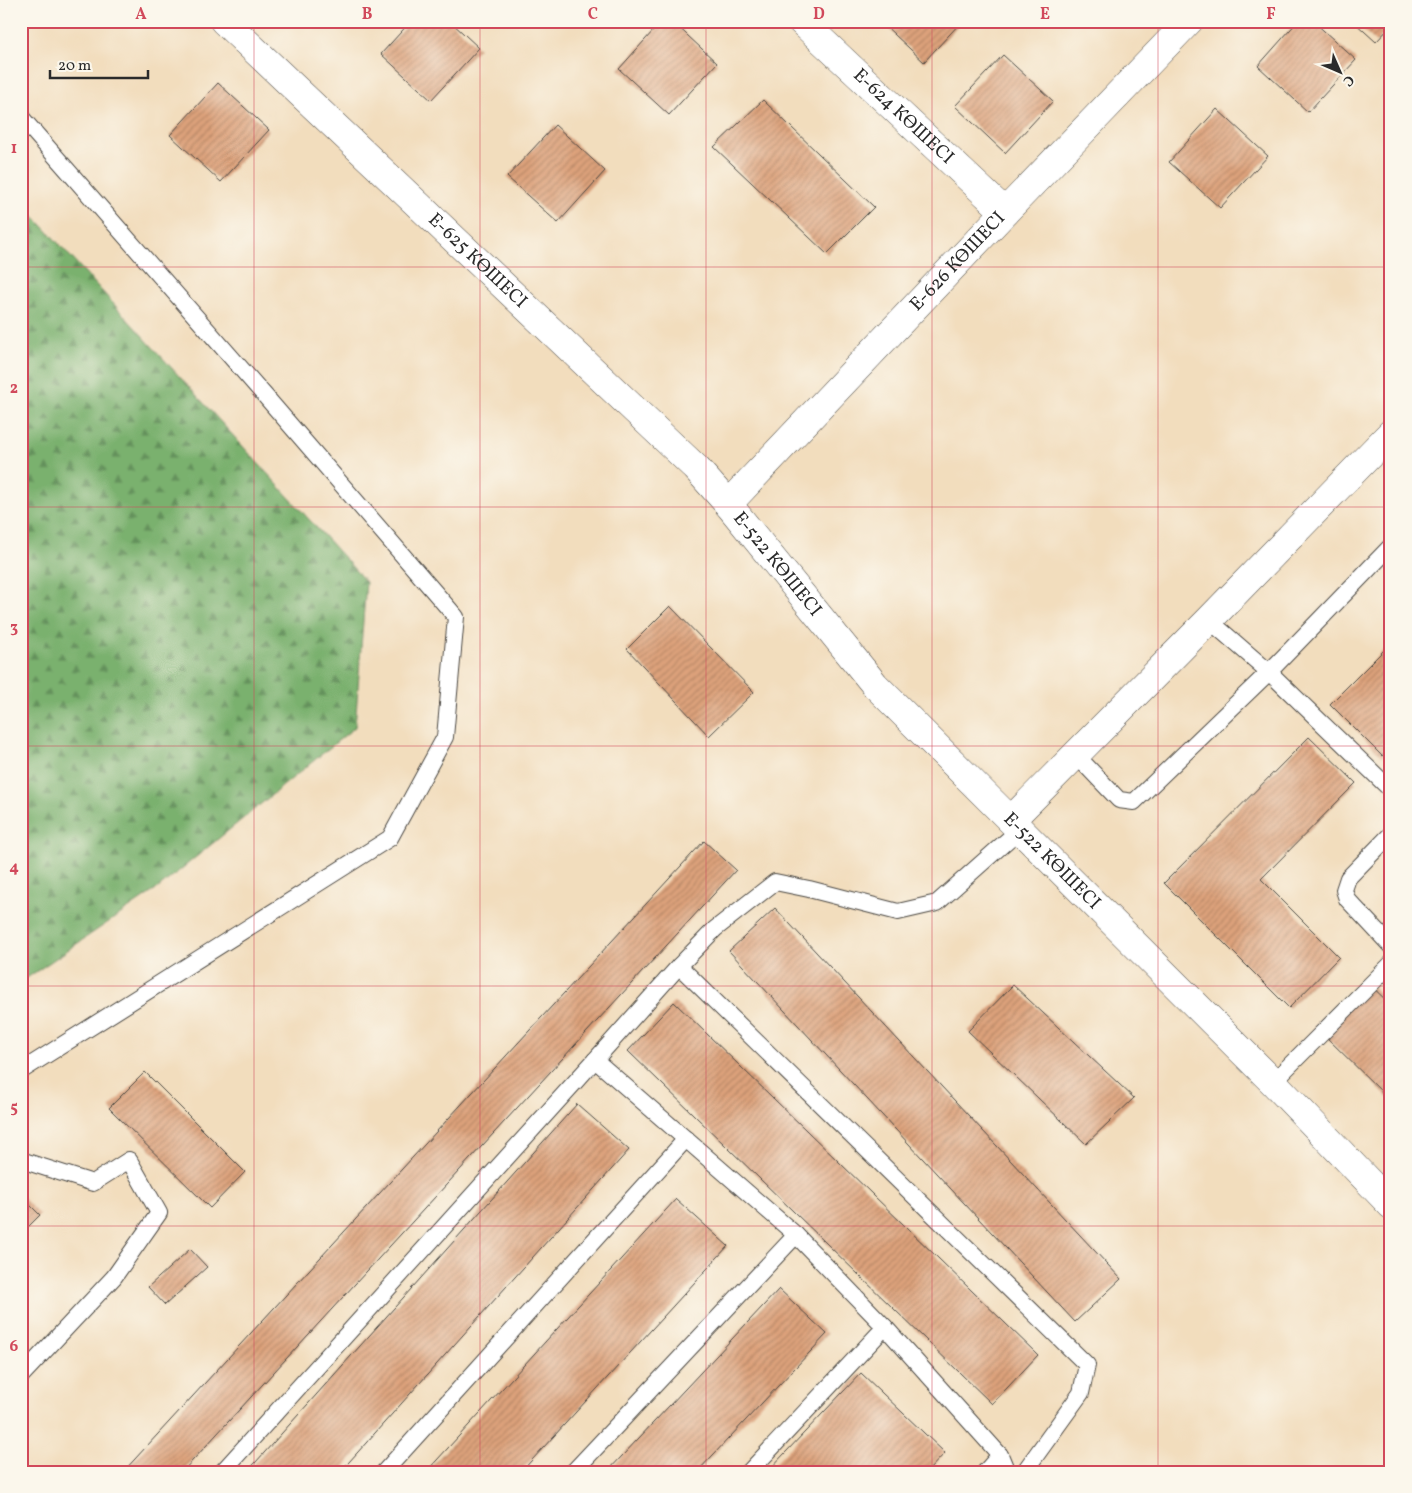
<svg xmlns="http://www.w3.org/2000/svg" width="1412" height="1493" font-family="Vollkorn,serif">
	<style>
		.forest { fill: url(#forest-firs); stroke: #526e4c }
		.building { fill: url(#building-hatch) }
		.lines { fill: none; stroke-linecap: round; stroke-linejoin: round }
		.service-casing { stroke: #494641; stroke-width: 18 }
		.minor-casing { stroke: #494641; stroke-width: 29 }
		.service { stroke: #fff; stroke-width: 16 }
		.minor { stroke: #fff; stroke-width: 28 }
		.grid { fill: none; stroke: #d1495b; stroke-width: 1; stroke-opacity: 0.55 }
		.labels { text-anchor: middle; dominant-baseline: central; stroke-width: 5; stroke-linejoin: round; paint-order: stroke }
		.street-label { font-size: 19px; fill: #2b2b2b; stroke: #fbf7ec }
		.neatline { fill: none; stroke: #d1495b; stroke-width: 2 }
		.grid-label { font-size: 16px; text-anchor: middle; font-weight: bold; fill: #d1495b }
	</style>
	<defs>
		<pattern id="forest-firs" width="22" height="20" patternUnits="userSpaceOnUse" patternTransform="scale(1.25)"><rect width="22" height="20" fill="#7ab16e"/><path d="M5 1l3.5 6h-7zM16 11l3.5 6h-7z" fill="#64905b"/></pattern>
		<pattern id="building-hatch" width="6" height="6" patternUnits="userSpaceOnUse" patternTransform="scale(1.25)"><rect width="6" height="6" fill="#dda27b"/><path d="M-1 1l2-2M0 6l6-6M5 7l2-2" fill="none" stroke="#b38465"/></pattern>
	</defs>
	<rect width="100%" height="100%" fill="#fbf7ec"/>
	<filter id="ink" filterUnits="userSpaceOnUse"><feTurbulence type="fractalNoise" baseFrequency=".02" numOctaves="2"/><feDisplacementMap in="SourceGraphic" scale="10" xChannelSelector="R" yChannelSelector="G"/><feConvolveMatrix kernelMatrix="1 2 1 2 8 2 1 2 1" color-interpolation-filters="sRGB"/></filter>
	<filter id="wash" filterUnits="userSpaceOnUse"><feTurbulence type="fractalNoise" baseFrequency=".0096" numOctaves="4" result="noise"/><feDisplacementMap in="SourceGraphic" scale="20" xChannelSelector="R" yChannelSelector="G"/><feGaussianBlur stdDeviation="1.12" result="paint"/><feColorMatrix in="noise" values="0 0 0 0 0 0 0 0 0 0 0 0 0 0 0 0 0 1.4 0 .05"/><feComposite in="paint" operator="in"/></filter>
	<g filter="url(#wash)">
		<rect width="100%" height="100%" fill="#f2ddbd"/>
		<!-- forest -->
		<path class="forest" d="M 21,202 L 366,582 L 355,727 L 157,889 L 21,982 Z"/>
		<g id="blocks">
			<!-- building -->
			<g class="building">
				<path d="M 411,21 L 450,21 L 479,48 L 431,100 L 381,54 Z"/>
				<path d="M 662,21 L 672,21 L 717,63 L 669,115 L 619,69 Z"/>
				<path d="M 880,21 L 962,21 L 924,62 Z"/>
				<path d="M 1298,21 L 1313,21 L 1356,60 L 1308,112 L 1258,66 Z"/>
				<path d="M 1353,21 L 1391,21 L 1391,26 L 1376,42 Z"/>
				<path d="M 1003,55 L 1053,101 L 1005,153 L 955,106 Z"/>
				<path d="M 218,83 L 269,130 L 221,182 L 170,135 Z"/>
				<path d="M 763,100 L 874,207 L 827,254 L 714,147 Z"/>
				<path d="M 1217,109 L 1268,156 L 1220,208 L 1169,162 Z"/>
				<path d="M 555,125 L 605,171 L 558,223 L 507,177 Z"/>
				<path d="M 670,606 L 754,692 L 709,736 L 627,649 Z"/>
				<path d="M 1391,643 L 1391,748 L 1382,756 L 1330,704 Z"/>
				<path d="M 1309,737 L 1356,783 L 1261,879 L 1339,957 L 1289,1008 L 1164,883 Z"/>
				<path d="M 704,841 L 736,870 L 182,1472 L 123,1472 Z"/>
				<path d="M 775,908 L 1121,1279 L 1075,1322 L 729,951 Z"/>
				<path d="M 1364,979 L 1391,1005 L 1391,1101 L 1316,1027 Z"/>
				<path d="M 1013,985 L 1134,1098 L 1086,1144 L 968,1031 Z"/>
				<path d="M 674,1002 L 1038,1355 L 992,1404 L 628,1051 Z"/>
				<path d="M 145,1072 L 245,1172 L 210,1208 L 109,1108 Z"/>
				<path d="M 577,1104 L 629,1150 L 340,1472 L 247,1472 Z"/>
				<path d="M 21,1196 L 40,1215 L 21,1234 Z"/>
				<path d="M 676,1199 L 728,1246 L 521,1472 L 426,1472 Z"/>
				<path d="M 190,1249 L 207,1267 L 165,1305 L 148,1287 Z"/>
				<path d="M 779,1289 L 827,1334 L 697,1472 L 607,1472 Z"/>
				<path d="M 861,1373 L 945,1453 L 927,1472 L 767,1472 Z"/>
			</g>
		</g>
	</g>
	<g filter="url(#ink)">
		<use href="#blocks" fill-opacity="0" stroke="#494641" stroke-width="1"/>
		<g class="lines">
			<!-- service casing -->
			<g class="service-casing">
				<g id="service">
					<path d="M 21,117 L 266,397 L 456,617 L 445,737 L 390,838 L 21,1071"/>
					<path d="M 1209,620 L 1269,672 L 1391,790"/>
					<path d="M 1076,755 L 1119,800 L 1134,802 L 1269,672 L 1391,546"/>
					<path d="M 1391,834 L 1348,878 L 1344,890 L 1347,899 L 1391,946"/>
					<path d="M 679,966 L 715,929 L 775,882 L 809,889 L 898,912 L 937,903 L 1019,830"/>
					<path d="M 595,1060 L 796,1235 L 885,1327 L 1000,1455 L 1007,1472"/>
					<path d="M 1273,1082 L 1391,964"/>
					<path d="M 21,1160 L 93,1183 L 129,1160 L 159,1213 L 114,1277 L 21,1376"/>
					<path d="M 222,1472 L 595,1060 L 679,966 L 1087,1365 L 1081,1393 L 1024,1472"/>
					<path d="M 384,1472 L 686,1139"/>
					<path d="M 573,1472 L 796,1235"/>
					<path d="M 749,1472 L 885,1327"/>
					<path d="M 985,1472 L 1000,1455"/>
				</g>
			</g>
			<!-- minor casing -->
			<g class="minor-casing">
				<g id="minor">
					<path id="s1" d="M 224,21 L 696,468 L 728,504 L 875,685 L 1273,1082 L 1391,1205"/>
					<path id="s2" d="M 801,21 L 1005,212"/>
					<path id="s3" d="M 728,504 L 1005,212 L 1189,21"/>
					<path d="M 1011,820 L 1209,620 L 1391,433"/>
				</g>
			</g>
			<!-- service -->
			<use href="#service" class="service"/>
			<!-- minor -->
			<use href="#minor" class="minor"/>
		</g>
	</g>
	<!-- grid -->
	<path class="grid" d="M 254,21 L 254,1472M 480,21 L 480,1472M 706,21 L 706,1472M 932,21 L 932,1472M 1158,21 L 1158,1472M 21,267 L 1391,267M 21,507 L 1391,507M 21,746 L 1391,746M 21,986 L 1391,986M 21,1226 L 1391,1226"/>
	<g class="labels">
		<!-- street labels -->
		<g class="street-label">
			<text stroke="none"><textPath href="#s2" startOffset="140">Е-624 КӨШЕСІ</textPath></text>
			<text stroke="none"><textPath href="#s1" startOffset="349">Е-625 КӨШЕСІ</textPath></text>
			<text stroke="none"><textPath href="#s3" startOffset="334">Е-626 КӨШЕСІ</textPath></text>
			<text stroke="none"><textPath href="#s1" startOffset="776">Е-522 КӨШЕСІ</textPath></text>
			<text stroke="none"><textPath href="#s1" startOffset="1181">Е-522 КӨШЕСІ</textPath></text>
		</g>
	</g>
	<!-- margin -->
	<rect width="1412" height="1493" fill="none" stroke="#fbf7ec" stroke-width="55"/>
	<!-- north arrow -->
	<g transform="translate(1340 72) rotate(135)" stroke="#fbf7ec" stroke-width="4" paint-order="stroke">
	<path d="M0-4L9 19L0 12L-9 19Z" fill="#2b2b2b"/>
	<text y="-8" font-size="14" font-weight="bold" text-anchor="middle" fill="#2b2b2b">С</text>
	</g>
	<!-- scale -->
	<path d="M50 70v8h98v-8" fill="none" stroke="#2b2b2b" stroke-width="2.5"/>
	<text x="58" y="70" font-size="15" fill="#2b2b2b" stroke="#fbf7ec" stroke-width="4" paint-order="stroke">20 m</text>
	<rect x="28" y="28" width="1356" height="1438" class="neatline"/>
	<g class="grid-label">
		<text x="141" y="19">A</text>
		<text x="367" y="19">B</text>
		<text x="593" y="19">C</text>
		<text x="819" y="19">D</text>
		<text x="1045" y="19">E</text>
		<text x="1271" y="19">F</text>
		<text x="14" y="153">1</text>
		<text x="14" y="393">2</text>
		<text x="14" y="632">3</text>
		<text x="14" y="872">4</text>
		<text x="14" y="1112">5</text>
		<text x="14" y="1351">6</text>
	</g>
</svg>
